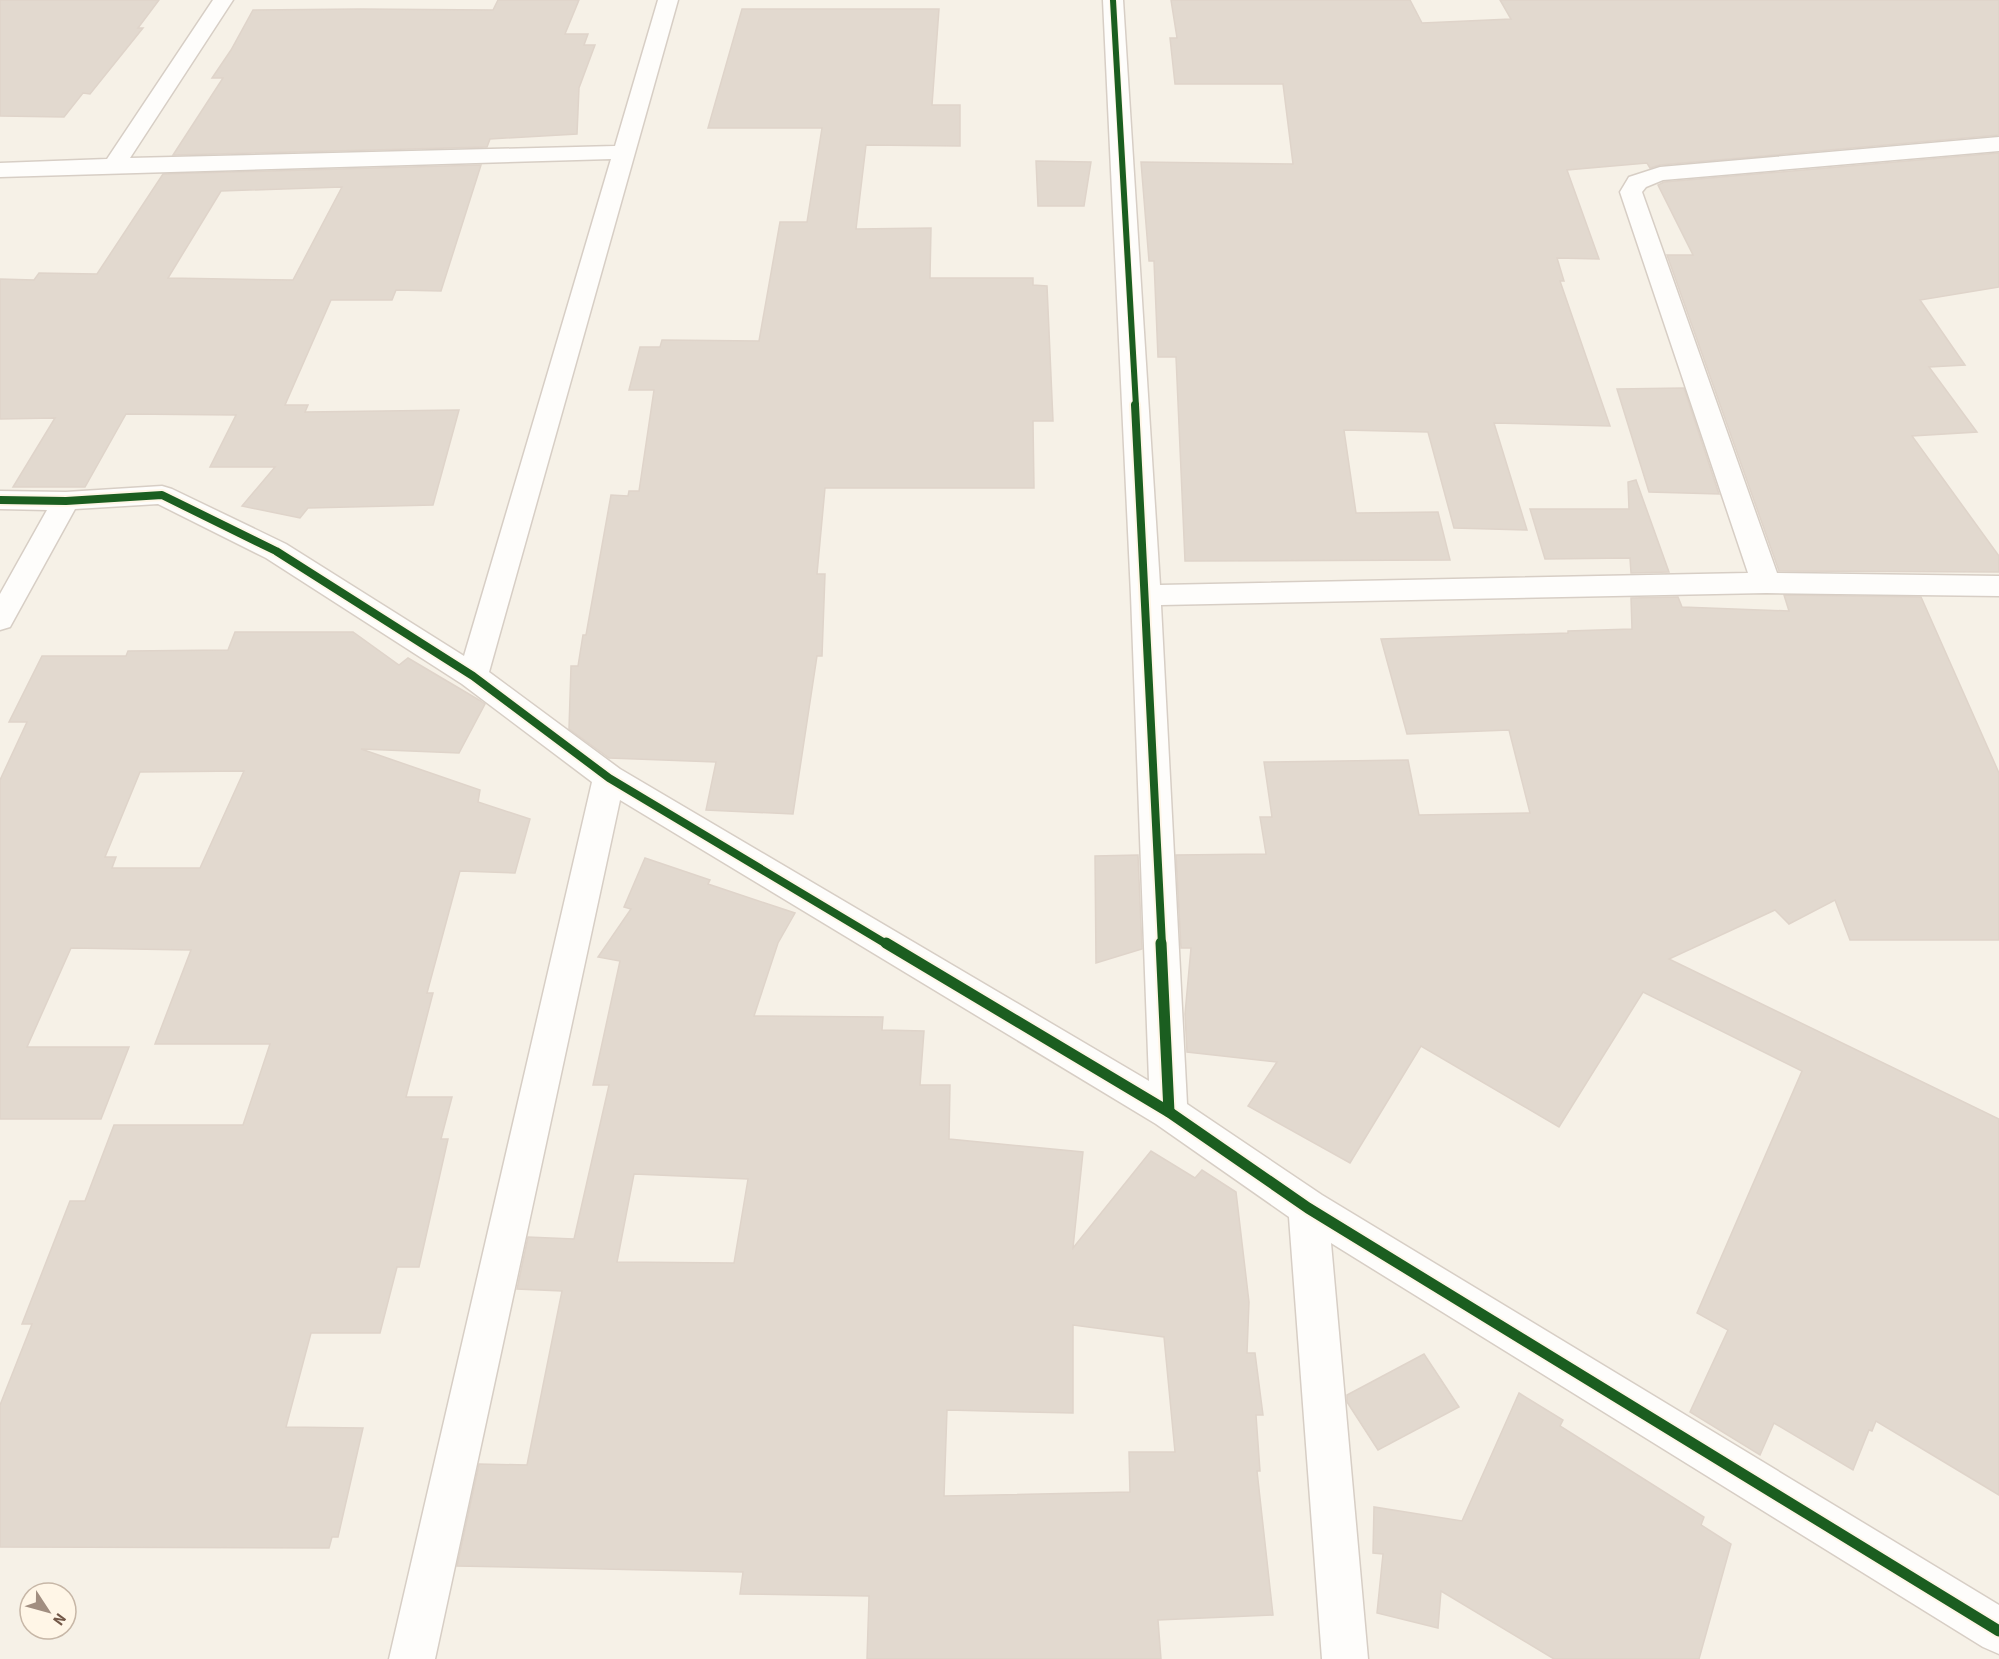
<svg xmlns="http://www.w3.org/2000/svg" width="1999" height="1659" font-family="'Source Sans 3',sans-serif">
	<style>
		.building { fill: #e2d9cf; stroke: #dfd4ca; stroke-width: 1.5; fill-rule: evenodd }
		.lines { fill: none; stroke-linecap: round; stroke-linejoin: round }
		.street-casing { stroke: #d7cec5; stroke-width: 3 }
		.street { fill: #fefdfb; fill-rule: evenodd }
		.cycleway-far2-casing { stroke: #fff6e7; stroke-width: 8 }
		.cycleway-far1-casing { stroke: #fff6e7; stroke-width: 12 }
		.cycleway-casing { stroke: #fff6e7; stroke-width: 15 }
		.cycleway-far2 { stroke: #1b5e20; stroke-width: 6 }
		.cycleway-far1 { stroke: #1b5e20; stroke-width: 8 }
		.cycleway { stroke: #1b5e20; stroke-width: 11 }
	</style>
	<rect width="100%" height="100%" fill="#f6f1e7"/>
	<!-- building -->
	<g class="building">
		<path d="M 0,0 L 159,0 L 138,28 L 143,28 L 90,94 L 83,93 L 64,117 L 0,116 Z"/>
		<path d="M 498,0 L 579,0 L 565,34 L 588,34 L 584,45 L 595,45 L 579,88 L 577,134 L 490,139 L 487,147 L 173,155 L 223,78 L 212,78 L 231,50 L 253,10 L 360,9 L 493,10 Z"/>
		<path d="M 1171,0 L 1410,0 L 1422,23 L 1511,19 L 1500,0 L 1999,0 L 1999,135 L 1660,165 L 1650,168 L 1647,163 L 1567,170 L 1599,259 L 1557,258 L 1564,281 L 1560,281 L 1610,426 L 1494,423 L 1527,530 L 1454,528 L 1428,432 L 1344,430 L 1356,513 L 1438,512 L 1450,560 L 1185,561 L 1176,357 L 1158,357 L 1154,261 L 1149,261 L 1141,162 L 1293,164 L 1283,84 L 1175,84 L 1170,38 L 1177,38 Z"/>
		<path d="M 742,9 L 939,9 L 932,105 L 960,105 L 960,146 L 866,145 L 856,229 L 931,228 L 930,278 L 1033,278 L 1033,285 L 1047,286 L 1053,421 L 1033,421 L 1034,488 L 825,488 L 817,574 L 825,574 L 822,656 L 817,656 L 793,814 L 706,810 L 716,762 L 609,758 L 569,729 L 571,666 L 578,666 L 583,635 L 586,635 L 611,495 L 628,496 L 629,491 L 639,491 L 654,390 L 629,390 L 640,347 L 660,347 L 662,340 L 759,341 L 780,222 L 807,222 L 822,128 L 708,128 Z"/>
		<path d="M 1999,153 L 1999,287 L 1920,300 L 1965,365 L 1929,367 L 1977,432 L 1912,436 L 1999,556 L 1999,572 L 1779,571 L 1667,255 L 1693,255 L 1658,185 L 1664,182 Z"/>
		<path d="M 1036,161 L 1091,162 L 1084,206 L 1038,206 Z"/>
		<path d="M 481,165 L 441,291 L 396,290 L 392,300 L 331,300 L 285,405 L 308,405 L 305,412 L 459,410 L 433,505 L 308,508 L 300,518 L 242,506 L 275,467 L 210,467 L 236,415 L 126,414 L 85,487 L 13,487 L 55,418 L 0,419 L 0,279 L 34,280 L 39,273 L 97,274 L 163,174 ZM 342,187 L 293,280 L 168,278 L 221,191 Z"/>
		<path d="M 1684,388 L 1719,494 L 1649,492 L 1617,389 Z"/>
		<path d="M 1636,480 L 1669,572 L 1631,573 L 1630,558 L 1545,559 L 1530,509 L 1629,509 L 1628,482 Z"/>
		<path d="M 1784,595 L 1921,597 L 1999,773 L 1999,940 L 1850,940 L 1835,900 L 1789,924 L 1775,910 L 1669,959 L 1999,1119 L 1999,1495 L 1876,1421 L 1872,1431 L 1869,1430 L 1853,1470 L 1774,1423 L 1760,1455 L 1690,1412 L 1728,1330 L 1697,1313 L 1802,1071 L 1643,992 L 1559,1127 L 1421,1046 L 1350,1163 L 1248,1106 L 1277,1062 L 1187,1052 L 1185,1014 L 1191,948 L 1181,948 L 1176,855 L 1266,854 L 1260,817 L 1272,817 L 1264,762 L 1408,760 L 1419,815 L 1530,813 L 1509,730 L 1407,734 L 1381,639 L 1568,633 L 1568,631 L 1632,629 L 1631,598 L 1678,597 L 1682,607 L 1789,611 Z"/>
		<path d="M 235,632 L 353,632 L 399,665 L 408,658 L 479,700 L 485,704 L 459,753 L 361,749 L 480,790 L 478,802 L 530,819 L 515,873 L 460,871 L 427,993 L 433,993 L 406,1097 L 452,1097 L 441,1139 L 448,1139 L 419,1267 L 397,1267 L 380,1333 L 311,1333 L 286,1427 L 363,1428 L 338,1537 L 332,1537 L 329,1548 L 0,1547 L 0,1405 L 32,1324 L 22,1324 L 70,1201 L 85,1201 L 114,1125 L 243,1125 L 270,1044 L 155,1044 L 191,950 L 71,948 L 27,1047 L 129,1047 L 101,1119 L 0,1119 L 0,780 L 27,722 L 9,722 L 42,656 L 126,656 L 128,651 L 228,650 ZM 244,771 L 200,868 L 112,868 L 116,857 L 105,857 L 140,772 Z"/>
		<path d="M 1138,855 L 1142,949 L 1096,963 L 1095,856 Z"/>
		<path d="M 645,858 L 710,880 L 708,884 L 795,913 L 778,943 L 754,1016 L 883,1017 L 882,1030 L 924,1031 L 920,1085 L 950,1085 L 949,1139 L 1083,1152 L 1073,1248 L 1151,1151 L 1195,1178 L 1202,1170 L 1236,1192 L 1249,1302 L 1247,1353 L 1255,1353 L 1263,1415 L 1256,1415 L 1260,1471 L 1257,1471 L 1273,1615 L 1158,1620 L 1161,1659 L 867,1659 L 869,1596 L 740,1594 L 743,1572 L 457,1566 L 479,1464 L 527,1465 L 562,1291 L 517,1289 L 528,1237 L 574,1239 L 609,1085 L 593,1085 L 620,961 L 598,957 L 631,909 L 624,907 ZM 634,1174 L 748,1179 L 734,1263 L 617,1262 ZM 1073,1325 L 1164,1337 L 1175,1452 L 1129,1452 L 1130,1492 L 944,1496 L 947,1410 L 1073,1413 Z"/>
		<path d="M 1424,1354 L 1459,1407 L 1378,1450 L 1347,1402 L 1347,1395 Z"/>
		<path d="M 1519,1393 L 1563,1420 L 1560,1426 L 1704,1517 L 1701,1525 L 1731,1544 L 1699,1659 L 1554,1659 L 1441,1591 L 1438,1628 L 1377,1613 L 1383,1554 L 1373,1553 L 1374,1507 L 1462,1521 Z"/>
	</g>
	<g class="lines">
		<!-- street casing -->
		<g class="street-casing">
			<path id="street" d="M 213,0 L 233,0 L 130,158 L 615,146 L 658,0 L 678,0 L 489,672 L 620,769 L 1149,1081 L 1131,595 L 1103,0 L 1123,0 L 1160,585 L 1748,573 L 1620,192 L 1629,177 L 1660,167 L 1999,137 L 1999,151 L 1663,180 L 1646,187 L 1642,192 L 1777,573 L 1999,576 L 1999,596 L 1766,593 L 1161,605 L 1187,1104 L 1322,1195 L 1999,1605 L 1999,1654 L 1983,1647 L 1331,1243 L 1368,1659 L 1322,1659 L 1289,1217 L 1156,1124 L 620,800 L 435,1659 L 389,1659 L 592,782 L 462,684 L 266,558 L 158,504 L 75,509 L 10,627 L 0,630 L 0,594 L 47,510 L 0,509 L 0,491 L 66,492 L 162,486 L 172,489 L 286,544 L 464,656 L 611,159 L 0,177 L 0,163 L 107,159 Z"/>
		</g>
		<!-- street -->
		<use href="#street" class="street"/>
		<!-- cycleway-far2 casing -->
		<g class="cycleway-far2-casing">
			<path id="cycleway-far2" d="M 1113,0 L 1136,406"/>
		</g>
		<!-- cycleway-far1 casing -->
		<g class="cycleway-far1-casing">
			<g id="cycleway-far1">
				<path d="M 1135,405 L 1162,945"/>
				<path d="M 0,500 L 66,501 L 162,495 L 276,551 L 473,676 L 609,778 L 888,945"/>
			</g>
		</g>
		<!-- cycleway casing -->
		<g class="cycleway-casing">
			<g id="cycleway">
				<path d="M 886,943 L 1169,1112 L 1308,1208 L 1999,1631"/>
				<path d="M 1161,943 L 1169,1112"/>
			</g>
		</g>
		<!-- cycleway-far2 -->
		<use href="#cycleway-far2" class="cycleway-far2"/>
		<!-- cycleway-far1 -->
		<use href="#cycleway-far1" class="cycleway-far1"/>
		<!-- cycleway -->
		<use href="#cycleway" class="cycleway"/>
	</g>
	<!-- north arrow -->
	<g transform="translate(48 1611) rotate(126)"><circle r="28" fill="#fff6e7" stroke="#c7b7a7" stroke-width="1.5"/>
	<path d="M0-4.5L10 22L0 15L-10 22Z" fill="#a18e80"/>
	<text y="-9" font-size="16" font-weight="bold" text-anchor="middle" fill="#735848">N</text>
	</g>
</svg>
